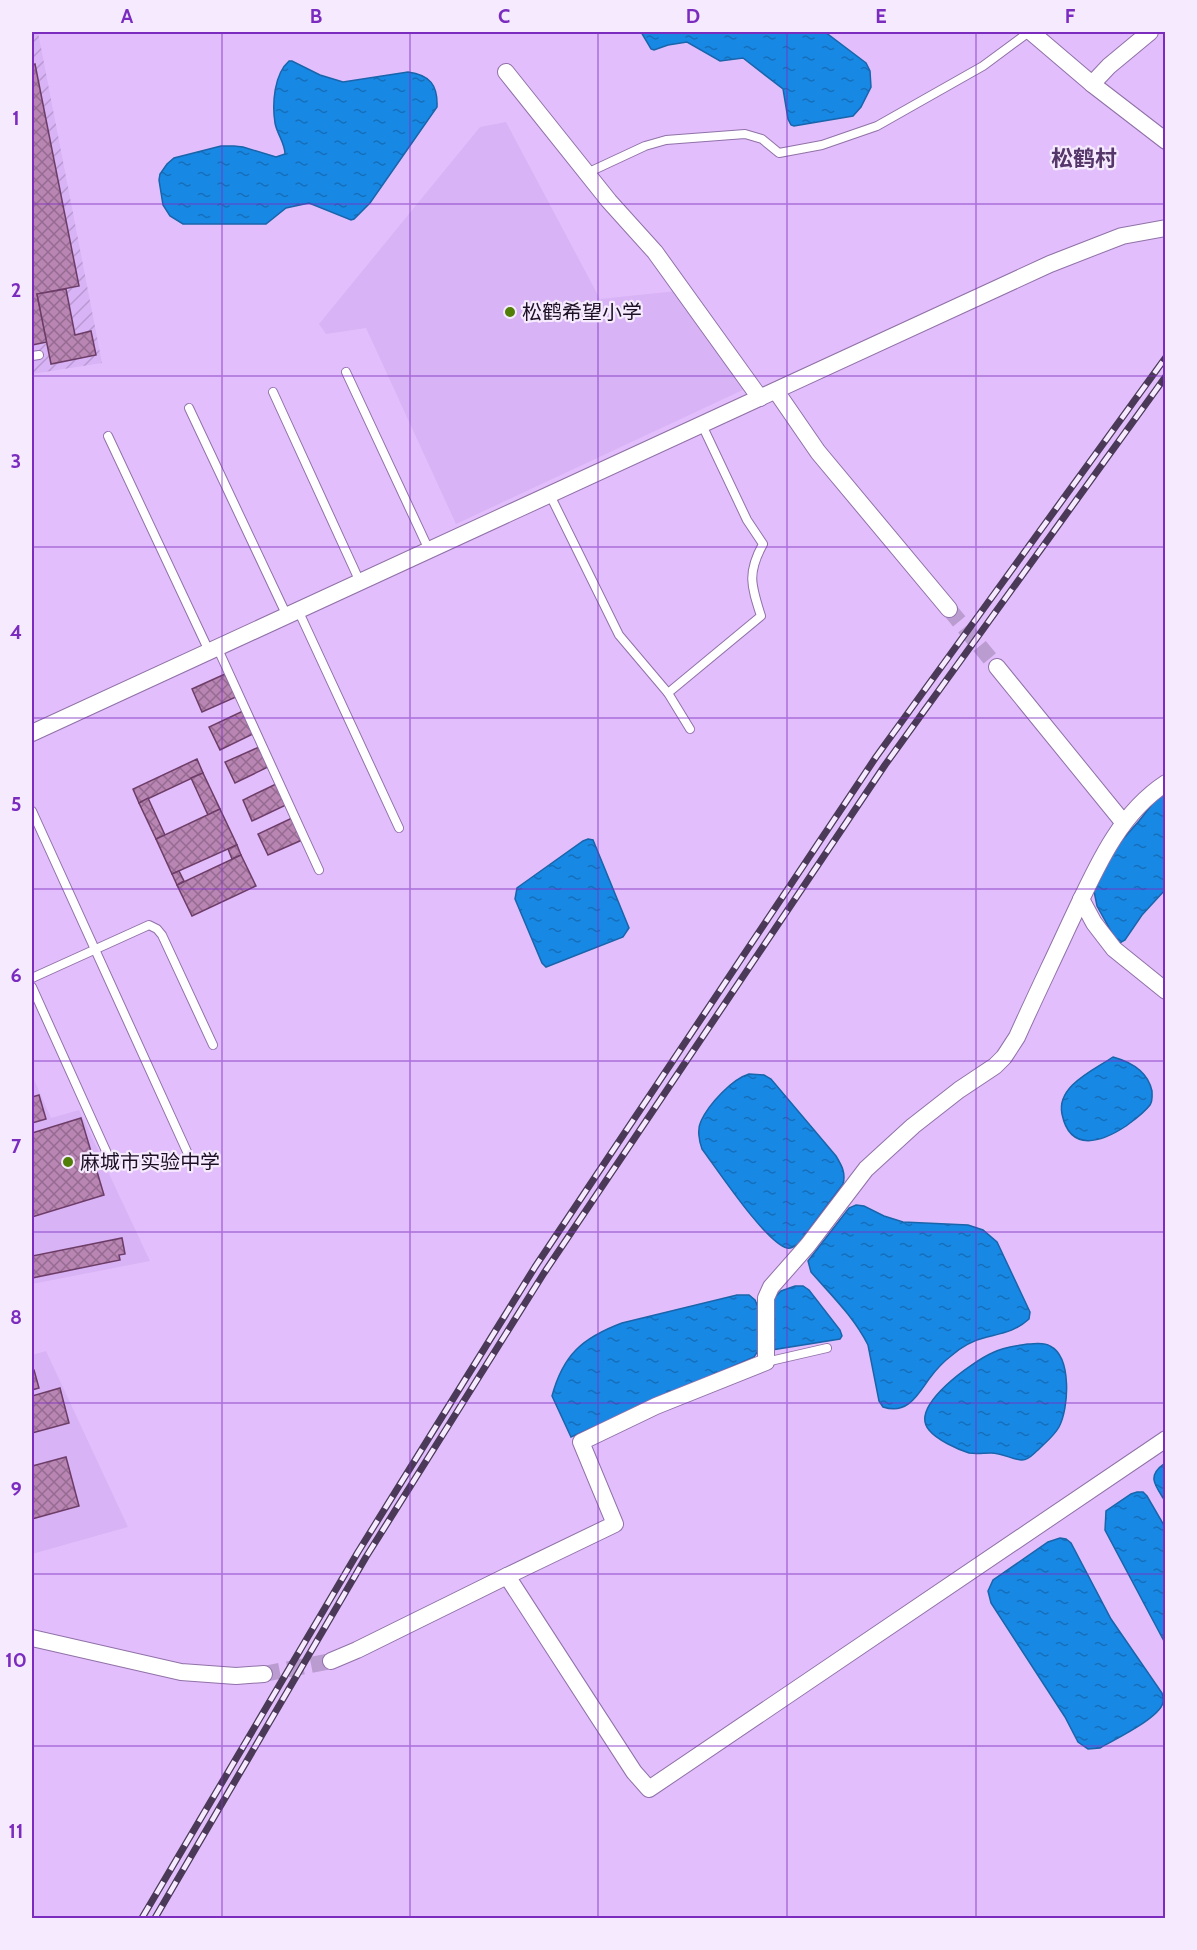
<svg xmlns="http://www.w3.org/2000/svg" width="1197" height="1950" font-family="Cabin,'Noto Sans SC',sans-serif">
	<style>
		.built { fill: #d8b3f5 }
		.industrial { fill: url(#industrial-furrows) }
		.water { fill: url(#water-ripples); stroke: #1a64ab; stroke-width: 1.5 }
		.building { fill: url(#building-cross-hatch); stroke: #6d3d68; stroke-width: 1.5 }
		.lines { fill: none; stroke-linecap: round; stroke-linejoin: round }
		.minor-tunnel { stroke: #bb9cd1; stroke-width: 16; stroke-dasharray: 16 8; stroke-linecap: butt }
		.service-casing { stroke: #9171a8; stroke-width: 10 }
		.minor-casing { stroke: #9171a8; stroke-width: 18 }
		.service { stroke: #fff; stroke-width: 8 }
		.minor { stroke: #fff; stroke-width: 16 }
		.rail-casing { stroke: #4b3958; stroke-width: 7 }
		.rail { stroke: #f6ebfe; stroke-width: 4.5; stroke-dasharray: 14; stroke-linecap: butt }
		.grid { fill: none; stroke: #7b2cbf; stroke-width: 1.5; stroke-opacity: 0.55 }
		.poi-dot { fill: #507e06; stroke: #f6ebfe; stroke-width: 2 }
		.labels { text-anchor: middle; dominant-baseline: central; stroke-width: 4.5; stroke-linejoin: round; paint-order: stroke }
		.poi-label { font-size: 20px; fill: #1d1025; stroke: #f6ebfe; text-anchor: start }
		.quarter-label { font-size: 22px; font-weight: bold; fill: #56376a; stroke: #f6ebfe }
		.neatline { fill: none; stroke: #7b2cbf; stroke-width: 2 }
		.grid-label { font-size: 20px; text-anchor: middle; font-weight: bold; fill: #7b2cbf }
	</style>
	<defs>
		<pattern id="industrial-furrows" width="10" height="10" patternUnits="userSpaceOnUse" patternTransform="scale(1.5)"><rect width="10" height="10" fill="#d8b3f5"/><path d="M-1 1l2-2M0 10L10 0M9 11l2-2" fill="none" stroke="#b999d2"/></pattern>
		<pattern id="water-ripples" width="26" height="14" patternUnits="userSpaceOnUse" patternTransform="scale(1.5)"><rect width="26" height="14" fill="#1888e5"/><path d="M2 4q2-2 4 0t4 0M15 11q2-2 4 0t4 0" fill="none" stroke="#156eb9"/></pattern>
		<pattern id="building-cross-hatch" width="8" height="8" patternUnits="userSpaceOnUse" patternTransform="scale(1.5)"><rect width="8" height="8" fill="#b985b3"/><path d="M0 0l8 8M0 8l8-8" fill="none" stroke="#966b91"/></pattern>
	</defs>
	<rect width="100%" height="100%" fill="#e2bffc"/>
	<!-- built -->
	<g class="built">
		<path d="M 506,122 L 600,299 L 677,291 L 747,388 L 456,524 L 366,328 L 326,334 L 319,324 L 480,127 Z"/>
		<path d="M 32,1075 L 51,1118 L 79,1110 L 150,1261 L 32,1284 Z"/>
		<path d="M 46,1351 L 128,1527 L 32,1554 L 32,1355 Z"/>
	</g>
	<!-- industrial -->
	<path class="industrial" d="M 32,32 L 38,32 L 102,363 L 32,374 Z"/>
	<!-- water -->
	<g class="water">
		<path d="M 641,32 L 825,32 L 866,63 L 870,71 L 871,87 L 861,107 L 853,116 L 794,126 L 791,125 L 788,119 L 783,89 L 743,58 L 720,61 L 687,42 L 668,45 L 654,50 L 651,49 Z"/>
		<path d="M 289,61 L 292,61 L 320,75 L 343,82 L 408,72 C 430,75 438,85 437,107 L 370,203 L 354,219 L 351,220 L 309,203 L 286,208 L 266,224 L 183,224 L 170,216 L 163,205 L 159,180 L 160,174 L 167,164 L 174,158 L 221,146 L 234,146 L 243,147 L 276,157 L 285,154 C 285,143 277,134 275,123 C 272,104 274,74 289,61 Z"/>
		<path d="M 1165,792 L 1165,890 L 1142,915 L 1125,940 L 1118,944 L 1097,906 L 1094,891 L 1114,849 L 1139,821 L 1157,798 Z"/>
		<path d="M 588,839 L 593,840 L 629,928 L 623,937 L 546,967 L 542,963 L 515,899 L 517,888 L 521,885 L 583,841 Z"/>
		<path d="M 1113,1057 C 1131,1062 1148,1072 1152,1091 C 1152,1096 1153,1100 1150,1105 C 1144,1113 1134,1120 1126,1126 C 1102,1142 1070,1153 1062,1114 C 1056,1086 1094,1070 1113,1057 Z"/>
		<path d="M 749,1074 L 764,1075 L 771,1079 L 836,1156 C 842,1166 846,1173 843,1184 L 799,1243 C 795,1246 792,1249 787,1248 C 766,1243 717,1169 702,1149 C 699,1141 697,1129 701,1121 C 709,1104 732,1079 749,1074 Z"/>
		<path d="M 856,1205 L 864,1206 L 884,1216 L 903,1222 L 968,1225 L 983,1230 L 997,1242 L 1030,1312 L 1029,1319 C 1016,1331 1003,1333 987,1337 C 974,1340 961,1347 951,1356 C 943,1362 935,1371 929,1379 C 917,1396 907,1415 883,1407 L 879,1401 L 868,1345 C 854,1317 831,1295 811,1272 L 808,1261 L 849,1208 Z"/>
		<path d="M 795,1286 L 803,1286 L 809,1290 L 840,1330 L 842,1336 L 840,1339 L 771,1350 L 773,1299 L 781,1291 Z"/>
		<path d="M 737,1295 L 749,1295 L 755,1300 L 758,1307 L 758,1351 L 754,1357 L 571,1437 L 552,1396 C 563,1355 582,1338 622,1323 Z"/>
		<path d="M 1028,1344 C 1035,1344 1044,1342 1050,1346 C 1072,1357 1069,1408 1059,1427 C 1054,1436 1045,1443 1038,1450 C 1033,1454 1029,1460 1022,1460 C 1013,1460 1003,1453 991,1453 C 984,1453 976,1454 969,1453 C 957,1449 937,1440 929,1430 C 908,1406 974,1361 992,1353 C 1004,1347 1015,1346 1028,1344 Z"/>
		<path d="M 1165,1463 L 1165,1501 C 1155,1485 1146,1476 1165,1463 Z"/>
		<path d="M 1137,1492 L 1143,1492 L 1147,1496 L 1165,1527 L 1165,1643 L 1105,1530 L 1106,1511 L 1131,1494 Z"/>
		<path d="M 1060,1538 L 1066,1539 L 1071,1543 L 1111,1619 L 1162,1693 C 1163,1697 1164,1698 1163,1703 C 1158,1719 1115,1739 1100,1748 L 1088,1749 L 1078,1742 L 1065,1717 L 991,1603 L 988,1591 L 993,1580 L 1048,1542 Z"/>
	</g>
	<!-- building -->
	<g class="building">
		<path d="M 35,64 L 79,286 L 37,294 L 47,342 L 32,345 L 32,65 Z"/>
		<path d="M 66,289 L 75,335 L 91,331 L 96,355 L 51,364 L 37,294 Z"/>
		<path d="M 225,674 L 236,697 L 202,712 L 192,689 Z"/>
		<path d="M 243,711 L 253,734 L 220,750 L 209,727 Z"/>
		<path d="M 259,747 L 268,767 L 235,783 L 225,762 Z"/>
		<path d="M 197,759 L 203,773 L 139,803 L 133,789 Z"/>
		<path d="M 203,773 L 220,809 L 208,815 L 191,778 Z"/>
		<path d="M 276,784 L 286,805 L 252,821 L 243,800 Z"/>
		<path d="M 148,798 L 165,835 L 156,839 L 139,803 Z"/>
		<path d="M 220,809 L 237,845 L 172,874 L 156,839 Z"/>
		<path d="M 292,818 L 302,840 L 268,855 L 258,834 Z"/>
		<path d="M 237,845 L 241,855 L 232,859 L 228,849 Z"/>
		<path d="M 241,855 L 256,886 L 192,916 L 177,885 Z"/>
		<path d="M 179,871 L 184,881 L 177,885 L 172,874 Z"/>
		<path d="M 39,1095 L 46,1119 L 32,1123 L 32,1097 Z"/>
		<path d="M 81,1118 L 104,1195 L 32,1217 L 32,1133 Z"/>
		<path d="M 122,1238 L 125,1254 L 119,1255 L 120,1260 L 32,1278 L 32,1256 Z"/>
		<path d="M 32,1370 L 34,1370 L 39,1388 L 32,1390 Z"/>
		<path d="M 60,1388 L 69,1423 L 32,1433 L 32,1396 Z"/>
		<path d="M 66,1457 L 79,1506 L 32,1519 L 32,1466 Z"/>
	</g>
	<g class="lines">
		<!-- minor-tunnel -->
		<g class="minor-tunnel">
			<path d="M 949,609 L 997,667"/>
			<path d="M 264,1674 L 331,1661"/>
		</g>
		<!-- service casing -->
		<g class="service-casing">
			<g id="service">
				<path d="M 587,173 L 645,146 L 666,140 L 745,134 L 762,139 L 779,153 L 822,145 L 877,126 L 983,66 L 1029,32"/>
				<path d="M 32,356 L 39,355"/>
				<path d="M 346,372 L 429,550"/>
				<path d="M 273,392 L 360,582"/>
				<path d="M 189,408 L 287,616"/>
				<path d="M 108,436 L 209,651"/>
				<path d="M 550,495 L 619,635 L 668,693 L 690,729"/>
				<path d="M 298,610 L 399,828"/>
				<path d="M 217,647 L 319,870"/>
				<path d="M 668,693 L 761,616 C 751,585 747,573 763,544 L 747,520 L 702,425"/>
				<path d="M 32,811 L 189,1156"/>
				<path d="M 32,978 L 149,925 L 157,929 L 162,935 L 213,1045"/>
				<path d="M 32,987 L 111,1162"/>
				<path d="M 766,1362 L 827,1348"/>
			</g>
		</g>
		<!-- minor casing -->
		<g class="minor-casing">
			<g id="minor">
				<path d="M 1031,32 L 1092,84 L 1166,141"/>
				<path d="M 506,72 L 609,201 L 655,252 L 760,398"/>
				<path d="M 1092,84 L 1109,66 L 1150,32"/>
				<path d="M 776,391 L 818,452 L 949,609"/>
				<path d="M 997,667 L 1123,822"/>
				<path d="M 32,733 L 1050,264 L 1122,236 L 1166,228"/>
				<path d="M 1081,899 L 1094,923 L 1114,949 L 1166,991"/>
				<path d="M 507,1576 L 615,1524 L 581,1442 L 656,1406 L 766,1362 L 766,1298 L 771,1287 L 808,1245 L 866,1169 L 913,1126 L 959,1090 L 995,1066 L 1004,1057 L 1017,1037 C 1034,999 1052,962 1069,925 C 1094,873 1116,816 1166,783"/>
				<path d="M 32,1638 L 181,1672 L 236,1676 L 264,1674"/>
				<path d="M 331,1661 L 357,1650 L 507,1576 L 634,1772 L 649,1789 L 1166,1439"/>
			</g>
		</g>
		<!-- service -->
		<use href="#service" class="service"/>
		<!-- minor -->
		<use href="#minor" class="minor"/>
		<!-- rail casing -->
		<g class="rail-casing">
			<g id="rail">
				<path d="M 142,1918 L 358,1552 L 535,1267 L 876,757 L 1166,357"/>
				<path d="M 155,1918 L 366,1557 L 544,1273 L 885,765 L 1166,376"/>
			</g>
		</g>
		<!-- rail -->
		<use href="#rail" class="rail"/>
	</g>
	<!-- grid -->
	<path class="grid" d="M 222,32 L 222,1918M 410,32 L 410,1918M 598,32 L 598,1918M 787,32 L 787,1918M 976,32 L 976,1918M 32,204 L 1166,204M 32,376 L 1166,376M 32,547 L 1166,547M 32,718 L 1166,718M 32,889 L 1166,889M 32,1061 L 1166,1061M 32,1232 L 1166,1232M 32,1403 L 1166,1403M 32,1574 L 1166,1574M 32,1746 L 1166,1746"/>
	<!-- markers -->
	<g class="poi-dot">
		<circle cx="510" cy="312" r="6"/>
		<circle cx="68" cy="1162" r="6"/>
	</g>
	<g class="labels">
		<!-- poi labels -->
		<g class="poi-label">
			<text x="522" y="312">松鹤希望小学</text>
			<text x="80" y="1162">麻城市实验中学</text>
		</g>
		<!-- quarter labels -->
		<g class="quarter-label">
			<text x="1084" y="158">松鹤村</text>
		</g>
	</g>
	<!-- border -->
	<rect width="1197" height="1950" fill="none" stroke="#f6ebfe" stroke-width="66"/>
	<rect x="33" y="33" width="1131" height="1884" class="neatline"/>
	<g class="grid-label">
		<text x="127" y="23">A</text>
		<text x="316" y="23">B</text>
		<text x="504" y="23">C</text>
		<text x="693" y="23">D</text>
		<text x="881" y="23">E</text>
		<text x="1070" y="23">F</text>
		<text x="16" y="125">1</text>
		<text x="16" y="297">2</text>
		<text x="16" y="468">3</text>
		<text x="16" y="639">4</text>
		<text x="16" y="811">5</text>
		<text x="16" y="982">6</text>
		<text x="16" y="1153">7</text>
		<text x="16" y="1324">8</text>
		<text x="16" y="1496">9</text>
		<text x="16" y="1667">10</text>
		<text x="16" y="1838">11</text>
	</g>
</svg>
